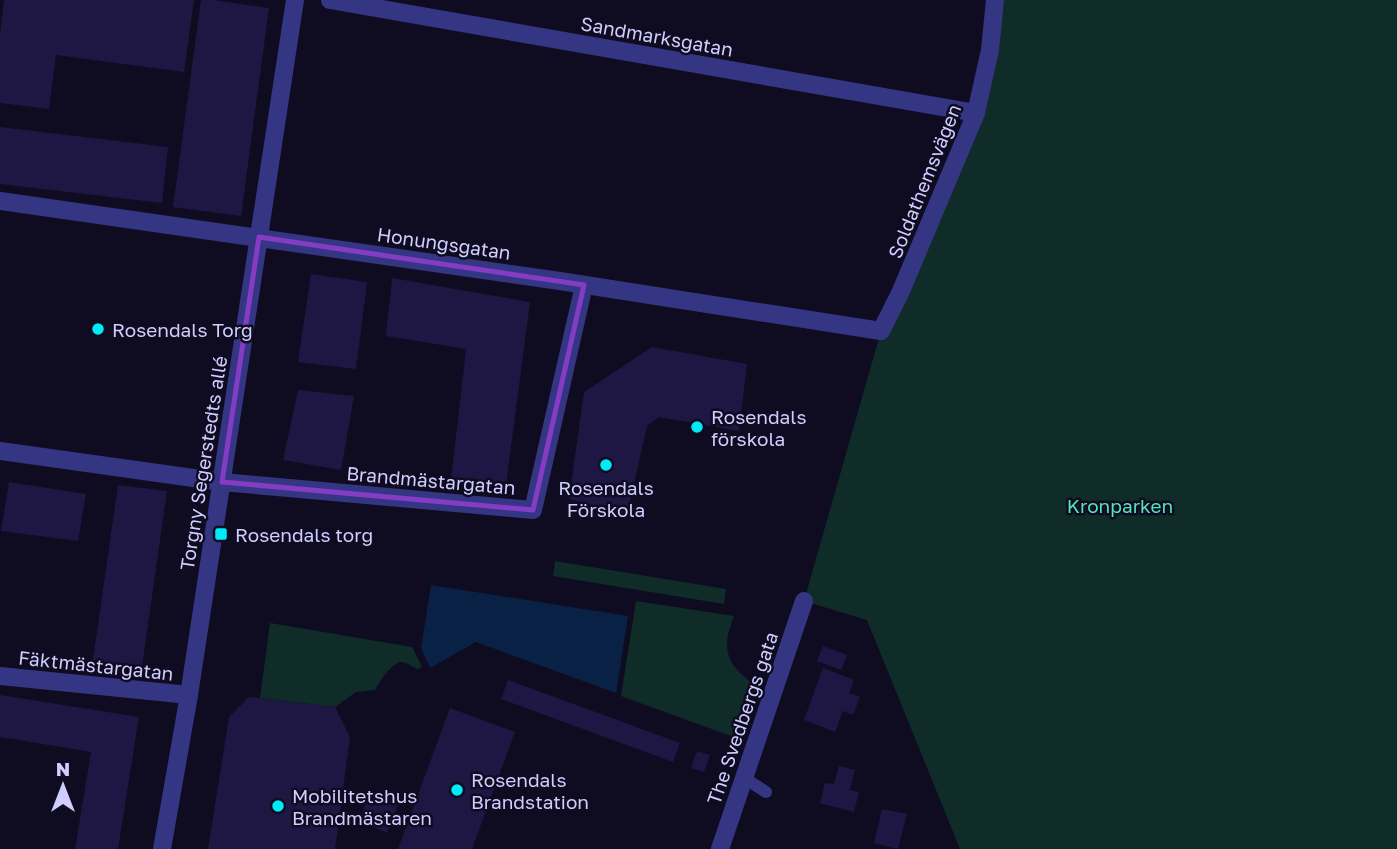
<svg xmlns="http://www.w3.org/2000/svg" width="1397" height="849" font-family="'Golos Text',sans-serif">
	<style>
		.green { fill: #0f2c29 }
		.water { fill: #092144 }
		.building { fill: #1e1743 }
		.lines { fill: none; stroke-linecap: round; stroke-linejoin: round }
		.lane { stroke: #353683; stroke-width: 12 }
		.street { stroke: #353683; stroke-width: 18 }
		.marked { fill: none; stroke: #843cc5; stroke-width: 5; stroke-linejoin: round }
		.poi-dot { fill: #00ebf8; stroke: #0f0c21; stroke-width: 2.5 }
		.labels { text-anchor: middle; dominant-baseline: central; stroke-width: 5; stroke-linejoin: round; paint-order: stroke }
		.street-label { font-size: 19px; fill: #d0cdff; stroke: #0f0c21 }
		.poi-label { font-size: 19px; fill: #d0cdff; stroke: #0f0c21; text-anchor: start }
		.park-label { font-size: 19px; fill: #53e4b9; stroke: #0f0c21 }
	</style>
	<rect width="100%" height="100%" fill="#0f0c21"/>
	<!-- green -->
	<g class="green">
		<path d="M 995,0 L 1397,0 L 1397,849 L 960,849 L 867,620 L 804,601 L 881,331 L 976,113 Z"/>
		<path d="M 555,561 L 726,589 L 724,604 L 553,576 Z"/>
		<path d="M 636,601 L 734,616 C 726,636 722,654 739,672 C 745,678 755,683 756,693 C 757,705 746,728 742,740 L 621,696 Z"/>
		<path d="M 270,623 L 412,647 L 422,667 L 417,669 C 413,667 405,661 400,662 C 391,664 379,682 375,690 L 356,692 L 335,707 L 260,698 Z"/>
	</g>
	<!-- water -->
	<path class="water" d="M 431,585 L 628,616 L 616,693 L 476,642 L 430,668 L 421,648 Z"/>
	<!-- building -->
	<g class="building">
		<path d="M 4,0 L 194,0 L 184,72 L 56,55 L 49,109 L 0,103 L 0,35 Z"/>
		<path d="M 201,0 L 213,0 L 269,8 L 241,216 L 173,207 Z"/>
		<path d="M 0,127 L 168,147 L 162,203 L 0,184 Z"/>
		<path d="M 311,274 L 367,282 L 356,369 L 298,362 Z"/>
		<path d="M 392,278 L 530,302 L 506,485 L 451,480 L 466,349 L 386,336 Z"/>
		<path d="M 652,347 L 747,364 L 739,431 L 659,417 L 647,426 L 627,515 L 569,499 L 584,392 Z"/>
		<path d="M 298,390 L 354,396 L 341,470 L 283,460 Z"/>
		<path d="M 9,482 L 86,494 L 78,541 L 1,531 Z"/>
		<path d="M 118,485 L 167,491 L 142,667 L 93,660 Z"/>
		<path d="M 823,646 L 847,655 L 841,670 L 817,661 Z"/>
		<path d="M 823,668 L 854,680 L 849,693 L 860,697 L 853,715 L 843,711 L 835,732 L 804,720 Z"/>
		<path d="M 508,680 L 680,743 L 673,762 L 501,699 Z"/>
		<path d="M 0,695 L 139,717 L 118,849 L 75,849 L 91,752 L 0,737 Z"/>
		<path d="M 249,697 L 335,707 L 350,737 L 335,849 L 208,849 L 229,717 Z"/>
		<path d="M 450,708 L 515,732 L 472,849 L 398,849 Z"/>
		<path d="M 697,751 L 710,755 L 704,772 L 691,768 Z"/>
		<path d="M 839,766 L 855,770 L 850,790 L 859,792 L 854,812 L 820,803 L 825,783 L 834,784 Z"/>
		<path d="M 370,793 L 398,804 L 387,833 L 359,821 Z"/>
		<path d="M 882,809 L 907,814 L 898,849 L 874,843 Z"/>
	</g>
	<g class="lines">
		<!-- lane -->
		<path class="lane" d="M 744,778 L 766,792"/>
		<!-- street -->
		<g class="street">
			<path d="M 330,0 L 976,113"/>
			<path d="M 0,201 L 560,281 L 881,331 L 901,291 L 976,113 L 990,50 L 995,0"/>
			<path d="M 0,451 L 222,482 L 533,510 L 584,285"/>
			<path d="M 0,676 L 189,695"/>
			<path d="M 162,849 L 189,695 L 295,0"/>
			<path d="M 720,849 L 804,601"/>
		</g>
	</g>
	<!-- marked area -->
	<path class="marked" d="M 259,237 L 584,285 L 533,510 L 222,482 Z"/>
	<!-- markers -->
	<g class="poi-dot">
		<circle cx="98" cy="329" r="7"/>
		<circle cx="697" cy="427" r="7"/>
		<circle cx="606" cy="465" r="7"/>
		<rect x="214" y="527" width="14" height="14" rx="3.5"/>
		<circle cx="457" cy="790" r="7"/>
		<circle cx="278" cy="806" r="7"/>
	</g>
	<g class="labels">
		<!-- street labels -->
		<g class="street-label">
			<text transform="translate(657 36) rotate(10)">Sandmarksgatan</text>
			<text transform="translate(924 181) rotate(-68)">Soldathemsvägen</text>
			<text transform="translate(444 243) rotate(8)">Honungsgatan</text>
			<text transform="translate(203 463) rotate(-81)">Torgny Segerstedts allé</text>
			<text transform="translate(431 480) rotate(5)">Brandmästargatan</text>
			<text transform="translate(96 665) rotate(6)">Fäktmästargatan</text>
			<text transform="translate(742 718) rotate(-71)">The Svedbergs gata</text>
		</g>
		<!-- poi labels -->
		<g class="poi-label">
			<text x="112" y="329">Rosendals Torg</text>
			<text x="711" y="416">Rosendals<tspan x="711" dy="22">förskola</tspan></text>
			<text x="606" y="487" text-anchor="middle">Rosendals<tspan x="606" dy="22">Förskola</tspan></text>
			<text x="235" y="534">Rosendals torg</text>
			<text x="471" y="779">Rosendals<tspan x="471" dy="22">Brandstation</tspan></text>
			<text x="292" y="795">Mobilitetshus<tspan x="292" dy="22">Brandmästaren</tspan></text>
		</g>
		<!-- park labels -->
		<g class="park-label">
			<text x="1120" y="505">Kronparken</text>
		</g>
	</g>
	<!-- north arrow -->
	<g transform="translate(63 786)" stroke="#0f0c21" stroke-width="5" paint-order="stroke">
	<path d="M0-5L12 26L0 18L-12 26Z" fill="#d0cdff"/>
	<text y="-10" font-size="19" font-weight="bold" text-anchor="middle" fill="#d0cdff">N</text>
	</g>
</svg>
